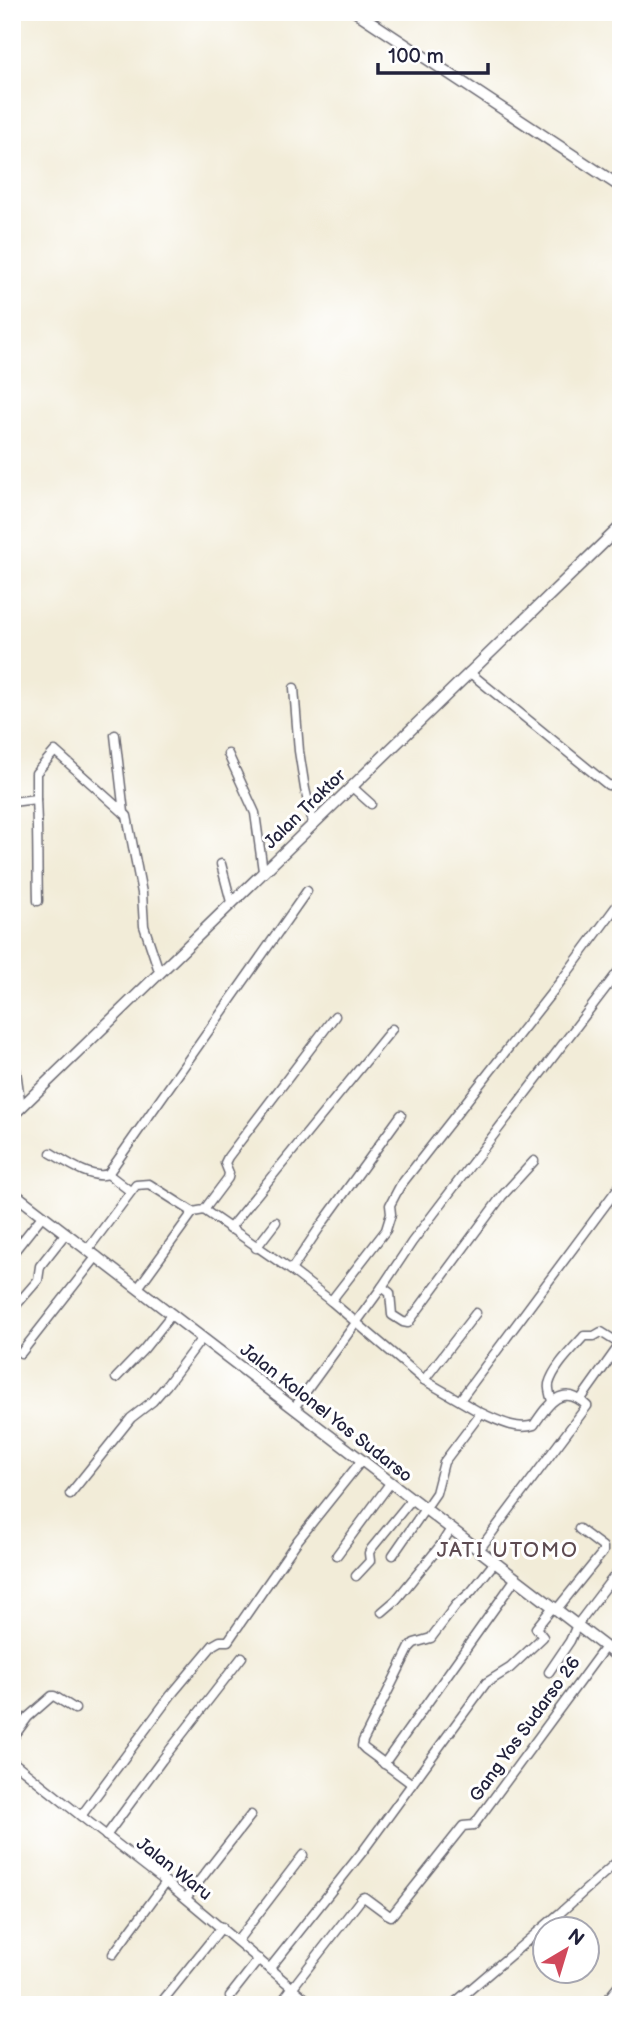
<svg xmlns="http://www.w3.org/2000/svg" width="633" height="2017" font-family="'Balsamiq Sans',sans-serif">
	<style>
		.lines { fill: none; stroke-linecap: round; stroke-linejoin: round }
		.minor-casing { stroke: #6b6972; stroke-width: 11 }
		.tertiary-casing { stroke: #6b6972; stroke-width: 13 }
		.minor { stroke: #fff; stroke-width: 8 }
		.tertiary { stroke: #fff; stroke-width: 10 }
		.labels { text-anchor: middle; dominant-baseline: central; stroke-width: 6; stroke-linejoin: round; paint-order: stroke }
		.street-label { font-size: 18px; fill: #22223b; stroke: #fff }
		.quarter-label { font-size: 21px; letter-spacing: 2px; fill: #5e4b51; stroke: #fff }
	</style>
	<rect width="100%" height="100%" fill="#fff"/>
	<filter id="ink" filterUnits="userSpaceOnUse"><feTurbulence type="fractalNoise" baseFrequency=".0143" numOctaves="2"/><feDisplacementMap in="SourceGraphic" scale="14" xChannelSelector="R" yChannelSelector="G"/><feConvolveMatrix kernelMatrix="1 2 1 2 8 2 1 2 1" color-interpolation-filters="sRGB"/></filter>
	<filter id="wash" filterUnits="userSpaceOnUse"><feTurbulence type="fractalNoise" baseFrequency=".00686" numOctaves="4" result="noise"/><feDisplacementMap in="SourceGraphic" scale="28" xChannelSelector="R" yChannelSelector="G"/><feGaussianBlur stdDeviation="1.57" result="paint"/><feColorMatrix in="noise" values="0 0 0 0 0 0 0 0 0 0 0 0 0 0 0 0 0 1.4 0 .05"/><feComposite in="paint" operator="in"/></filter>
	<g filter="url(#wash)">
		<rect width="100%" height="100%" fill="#f2ecd8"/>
	</g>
	<g filter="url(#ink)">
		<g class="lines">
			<!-- minor casing -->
			<g class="minor-casing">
				<g id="minor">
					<path d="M 469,672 L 608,785 L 617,786 L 621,788"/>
					<path d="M 294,688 L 299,751 L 305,789 L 313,823"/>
					<path d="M 115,735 L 124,813 L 127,816 L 142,893 L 144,926 L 159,971"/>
					<path d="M 228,754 L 255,813 L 263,871"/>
					<path d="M 351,786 L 371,804"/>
					<path d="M 36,799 C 38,833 37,867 38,901"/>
					<path d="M 12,802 L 36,799 L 36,773 L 55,751 L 124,813"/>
					<path d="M 221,864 L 231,902"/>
					<path d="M 12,1042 L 21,1107"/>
					<path d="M 51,1153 C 65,1161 92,1180 108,1174 L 130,1191"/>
					<path d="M 108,1174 L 307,891"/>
					<path d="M 204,1210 L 291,1270 L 331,1301 L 424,1380 L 481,1413 L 444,1462 L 436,1493 L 393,1555"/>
					<path d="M 229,1229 L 392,1029"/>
					<path d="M 256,1248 L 276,1222"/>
					<path d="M 88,1249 L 136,1185 L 149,1184 L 193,1212 L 204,1210 L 228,1178 L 229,1173 L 225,1163 L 228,1157 L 335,1016"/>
					<path d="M 12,1254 L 43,1215"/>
					<path d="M 291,1270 L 324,1221 L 401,1115"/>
					<path d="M 382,1287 L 390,1293 L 392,1315 L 403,1322 L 408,1323 L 502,1196 L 534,1161"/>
					<path d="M 138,1288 L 193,1212"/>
					<path d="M 331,1301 L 386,1230 L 391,1214 L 390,1205 L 400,1186 L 564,977 L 621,900"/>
					<path d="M 12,1310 L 38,1280 L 40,1266 L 66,1233"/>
					<path d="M 21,1353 L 97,1256"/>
					<path d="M 116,1378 L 144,1349 L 172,1314"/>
					<path d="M 424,1380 L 476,1313"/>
					<path d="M 581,1399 L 621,1343"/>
					<path d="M 460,1400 L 621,1184"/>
					<path d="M 552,1401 C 550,1395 548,1389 549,1384 C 554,1366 573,1349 584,1336 L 594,1336 L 601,1332 L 620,1344"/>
					<path d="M 294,1408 L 382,1287 L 412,1242 L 621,968"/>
					<path d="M 70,1494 L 131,1418 L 153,1401 L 166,1386 L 202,1338"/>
					<path d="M 479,1550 L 587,1406 C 563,1382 548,1404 534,1425 C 517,1431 497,1420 481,1413"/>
					<path d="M 337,1555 L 391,1482"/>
					<path d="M 356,1576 L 370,1561 L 369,1553 L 371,1549 L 412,1499"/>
					<path d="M 557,1609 L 603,1552 L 603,1547 L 579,1529"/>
					<path d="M 382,1612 L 396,1600 L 440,1546 L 451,1529"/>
					<path d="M 609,1650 L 621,1636"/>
					<path d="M 549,1672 L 570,1641 L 577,1625 L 621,1567"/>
					<path d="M 12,1739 L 28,1717 L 52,1696 L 54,1696 L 75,1709"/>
					<path d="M 12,1761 L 81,1816 L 166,1882 L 313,2005"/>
					<path d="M 384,1764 L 516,1578"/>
					<path d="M 412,1784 L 486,1683 L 510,1668 L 543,1637 L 536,1628 L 553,1607"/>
					<path d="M 81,1816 L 171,1695 L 213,1645 L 220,1641 L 228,1641 L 298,1540 L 362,1460"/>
					<path d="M 106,1836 L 162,1760 L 242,1657"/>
					<path d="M 186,1898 L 251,1815"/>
					<path d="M 238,1940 L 303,1855"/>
					<path d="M 113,1954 L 166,1882"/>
					<path d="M 270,1968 L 363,1851 L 412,1784 L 365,1749 L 362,1746 L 363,1741 L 410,1647 L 414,1643 L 431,1638 L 456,1605 L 471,1592 L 495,1562"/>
					<path d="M 230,1996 L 259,1959"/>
					<path d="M 164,1999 L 222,1927"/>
					<path d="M 279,2005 L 362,1898 L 364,1897 L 387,1914 L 391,1916 L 393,1914 L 463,1826 L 474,1825 L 605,1647"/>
					<path d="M 452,2005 L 560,1913 L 621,1858"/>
					<path d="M 603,2005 L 621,1983"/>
				</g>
			</g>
			<!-- tertiary casing -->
			<g class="tertiary-casing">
				<g id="tertiary">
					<path d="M 356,12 L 621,187"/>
					<path d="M 12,1116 L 621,526"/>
					<path d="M 12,1192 L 621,1659"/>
				</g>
			</g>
			<!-- minor -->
			<use href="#minor" class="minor"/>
			<!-- tertiary -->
			<use href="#tertiary" class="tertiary"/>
		</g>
	</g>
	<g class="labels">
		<!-- street labels -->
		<g class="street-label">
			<text transform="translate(305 809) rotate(-44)">Jalan Traktor</text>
			<text transform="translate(326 1413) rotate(38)">Jalan Kolonel Yos Sudarso</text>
			<text transform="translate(525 1729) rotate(-54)">Gang Yos Sudarso 26</text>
			<text transform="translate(174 1869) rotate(38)">Jalan Waru</text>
		</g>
		<!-- quarter labels -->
		<g class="quarter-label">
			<text x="508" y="1550">JATI UTOMO</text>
		</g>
	</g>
	<!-- margin -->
	<rect width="633" height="2017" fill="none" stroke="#fff" stroke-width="42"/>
	<!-- north arrow -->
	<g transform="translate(566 1950) rotate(38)"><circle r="33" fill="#ffffff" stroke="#a7a7b1" stroke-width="2"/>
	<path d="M0-5L12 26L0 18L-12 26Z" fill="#d1495b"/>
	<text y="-10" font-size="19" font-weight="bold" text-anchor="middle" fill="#22223b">N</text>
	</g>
	<!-- scale -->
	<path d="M378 63v10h110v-10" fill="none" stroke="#22223b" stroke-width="3.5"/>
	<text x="388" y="63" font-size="21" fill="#22223b" stroke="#ffffff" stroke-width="5" paint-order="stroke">100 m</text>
</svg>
